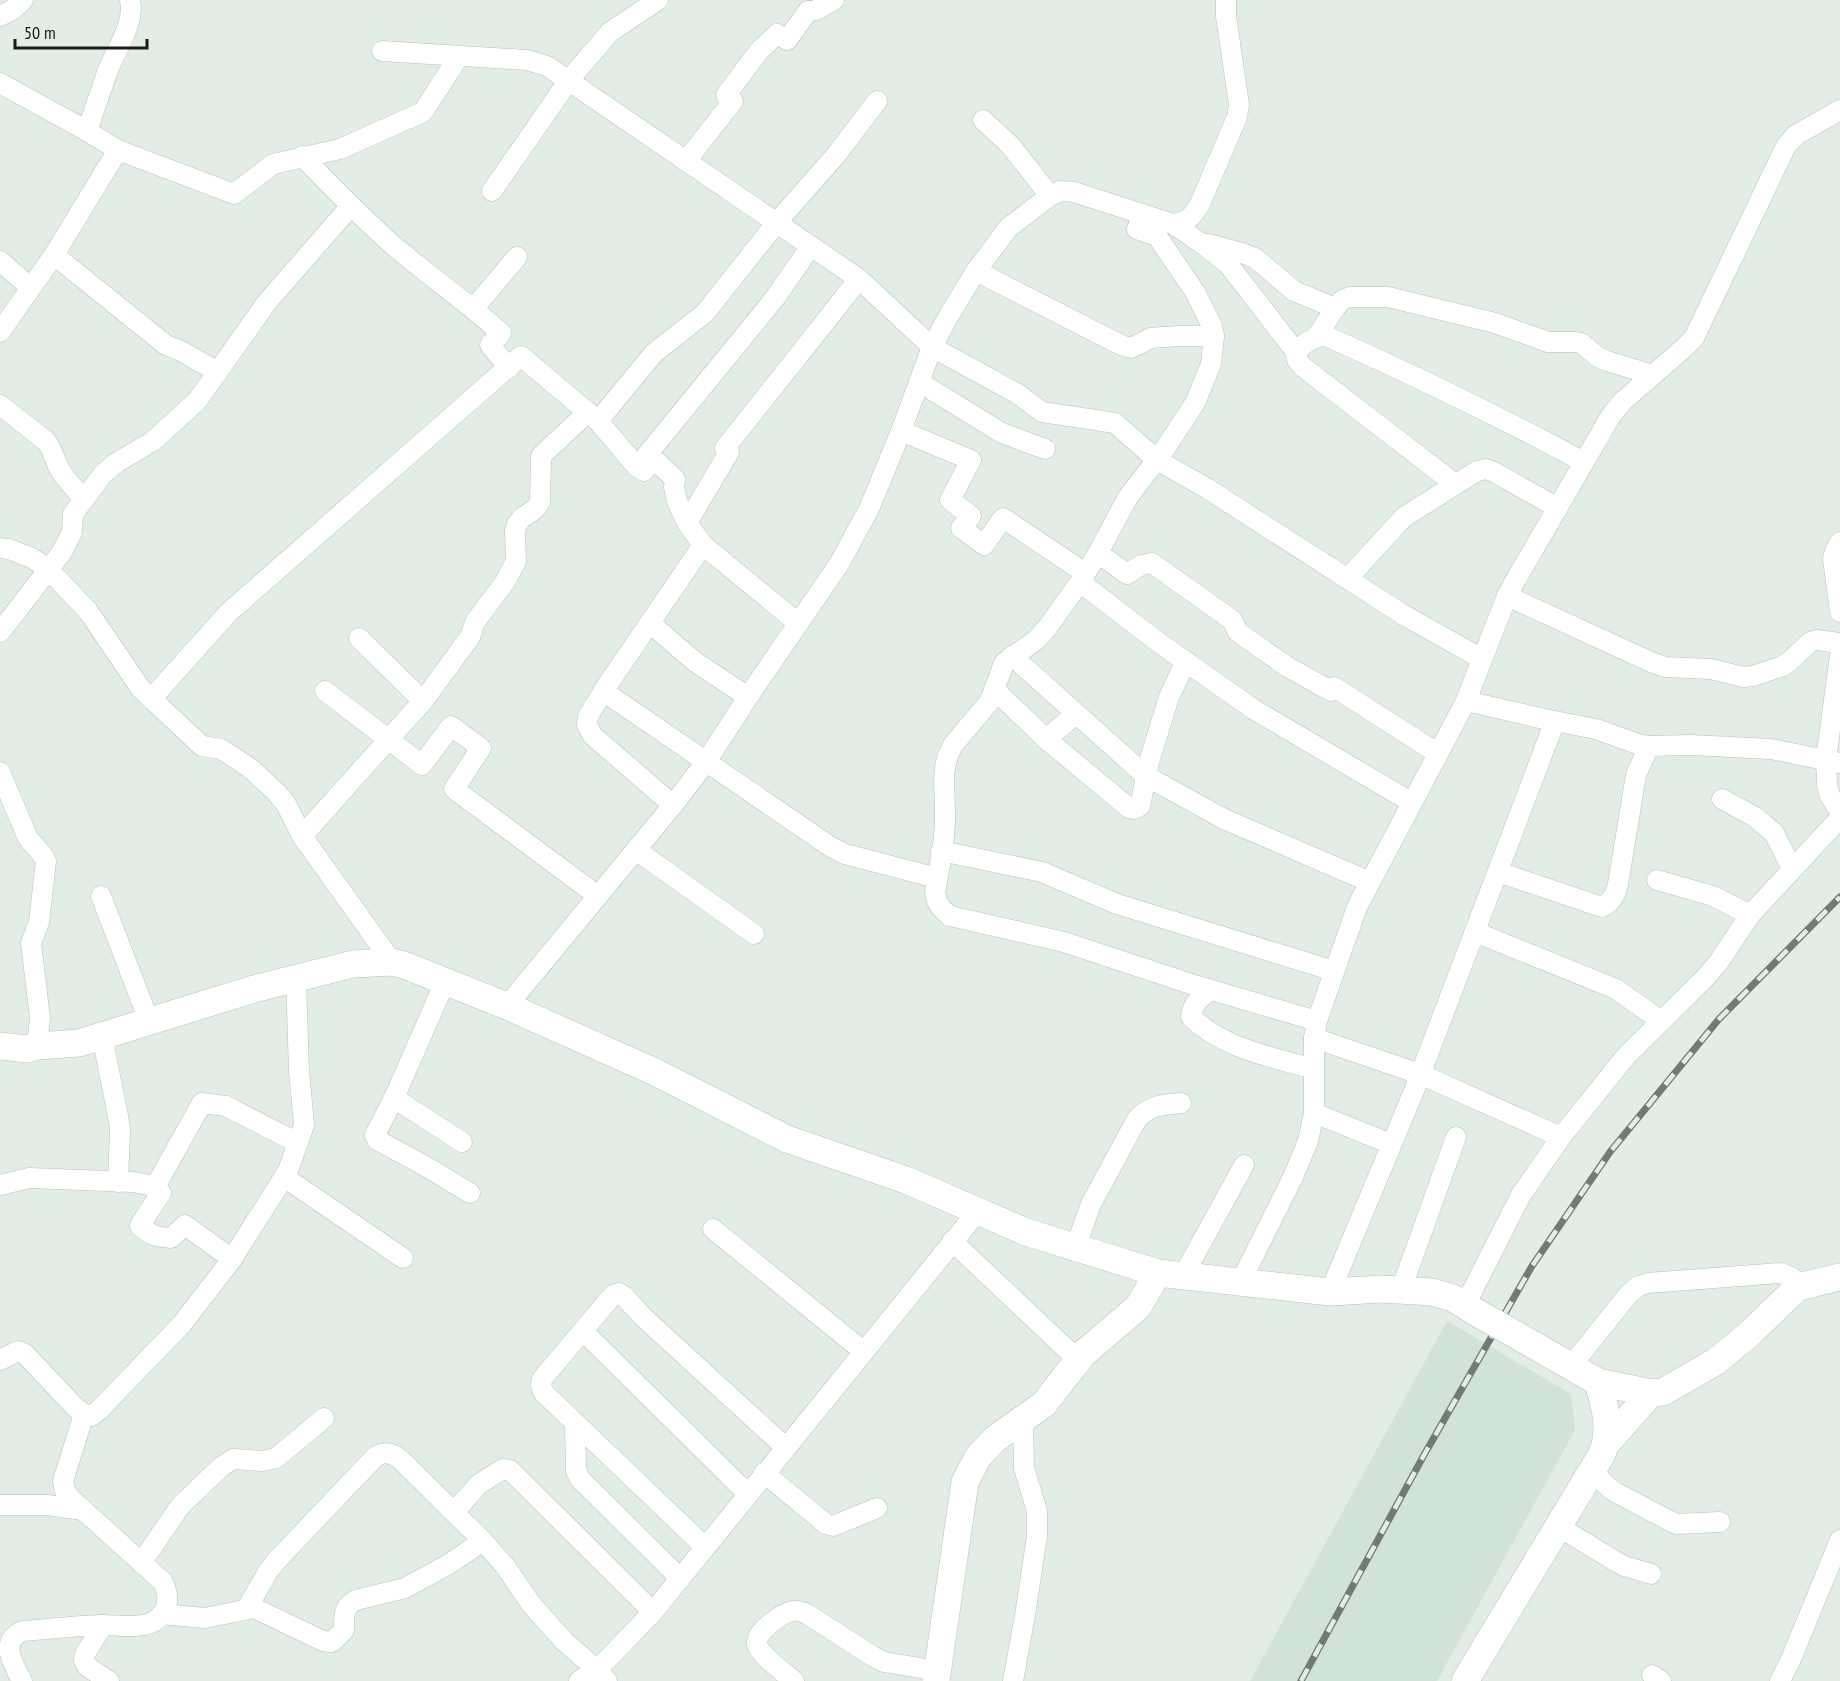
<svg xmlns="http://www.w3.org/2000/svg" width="1840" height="1681" font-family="'PT Sans Narrow',sans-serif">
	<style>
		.built { fill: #d1e3d8 }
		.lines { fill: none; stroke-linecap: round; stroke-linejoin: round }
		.street-casing { stroke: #b8c2bc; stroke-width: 21 }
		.secondary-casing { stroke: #b8c2bc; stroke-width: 28 }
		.street { stroke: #fff; stroke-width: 20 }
		.secondary { stroke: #fff; stroke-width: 27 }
		.rail-casing { stroke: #737975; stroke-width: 7 }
		.rail { stroke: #e2ede6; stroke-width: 4.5; stroke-dasharray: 14; stroke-linecap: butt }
		.secondary-bridge-casing { stroke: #b8c2bc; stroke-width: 28; stroke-linecap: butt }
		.secondary-bridge { stroke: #fff; stroke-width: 27 }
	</style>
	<rect width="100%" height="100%" fill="#e2ede6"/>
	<!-- built -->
	<path class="built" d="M 1447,1321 L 1571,1394 L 1575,1430 L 1437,1681 L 1250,1681 Z"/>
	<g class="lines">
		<!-- street casing -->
		<g class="street-casing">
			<g id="street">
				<path d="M 0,16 L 12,10 L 23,0"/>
				<path d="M 382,51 L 527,60 L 547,66 L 859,279 L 932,347 L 1018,394 L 1042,412 L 1115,423 L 1157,460 L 1208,489 L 1402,614 L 1482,659"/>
				<path d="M 0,83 L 87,131 L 118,150 L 234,194 L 273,164 L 340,149 L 423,112 L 459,56"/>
				<path d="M 983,120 L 1010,145 L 1050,196"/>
				<path d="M 87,131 C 94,111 101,90 108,70 C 117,48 135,23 130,0"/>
				<path d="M 302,156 C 332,187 361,217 394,246 C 429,276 467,302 501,333 L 490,345 L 509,368"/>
				<path d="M 686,161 L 733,101 L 726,95 L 759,51 L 777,34 L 787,40 L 808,11 L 816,10 L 834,0"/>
				<path d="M 492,191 L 569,80 L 610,32 L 658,0"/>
				<path d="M 1143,214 L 1137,229 L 1157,236 L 1195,292 L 1212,326 L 1214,336 L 1211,364 L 1195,403 L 1162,453 L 1128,497 L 1098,553 L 1080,582 L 1047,628 L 1036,640 L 1004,663 L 990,701 L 953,745 C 939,769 946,792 945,818 C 945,843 939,869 935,893 C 937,904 941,909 950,916 L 1064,942 L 1191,984 L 1317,1021"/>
				<path d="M 1173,224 L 1201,243 L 1228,264 L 1296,352"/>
				<path d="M 1208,244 L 1242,253 L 1255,258 L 1294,291 L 1335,308"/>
				<path d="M 54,255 L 166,345 L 181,351 L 218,372"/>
				<path d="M 0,261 L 30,287"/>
				<path d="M 976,271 L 1121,345 L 1131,348 L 1151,338 L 1177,336 L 1214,336"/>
				<path d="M 474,308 L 517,257"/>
				<path d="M 0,332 L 54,255 L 118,150"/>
				<path d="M 1316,338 L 1335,308 L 1342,300 L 1350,297 L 1388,297 L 1495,323 L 1548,342 L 1574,342 L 1581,343 L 1598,357 L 1607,361 L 1653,375"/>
				<path d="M 919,382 L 1002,433 L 1045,449"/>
				<path d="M 0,405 L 46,441 C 53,449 54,459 59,468 C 65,480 76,490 85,499"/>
				<path d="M 598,421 L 654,353 L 705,313 L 777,222 L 836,155 L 877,101"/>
				<path d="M 901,431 L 971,460 L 950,500 L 971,516 L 961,528 L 984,545 L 1003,518 L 1085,573"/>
				<path d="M 637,467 L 775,298 L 811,246"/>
				<path d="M 1455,484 L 1303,367 L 1297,360 L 1296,352 C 1303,344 1314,336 1326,336 C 1414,375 1500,417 1584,462"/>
				<path d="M 687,523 L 729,452 L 725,448 L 859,279"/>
				<path d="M 1840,542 L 1835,551 L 1833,559 L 1840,612"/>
				<path d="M 0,548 L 9,549 L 32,558 L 48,569 L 88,611 L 141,689 L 202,746 L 221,749 L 250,768 L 276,792 L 286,804 L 302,836 L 392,962"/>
				<path d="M 1098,553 L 1127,574 L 1141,565 L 1152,563 L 1232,620 L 1238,632 L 1286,666 L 1331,691 L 1334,687 L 1437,753"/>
				<path d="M 1347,579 L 1404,517 L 1477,471 L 1486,469 L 1494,472 L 1558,508"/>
				<path d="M 1080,582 L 1158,642 L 1253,709 L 1411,802"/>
				<path d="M 1507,596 L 1651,662 L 1665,667 L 1711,669 L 1743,677 L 1753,676 L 1783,666 L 1790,661 L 1810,642 L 1817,640 L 1840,643"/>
				<path d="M 650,623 L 694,661 L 748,697"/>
				<path d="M 0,632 L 62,552 L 72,532 L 73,514 L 103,474 L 116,463 L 153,441 L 197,401 L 267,302 L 350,207"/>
				<path d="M 359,638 L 423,701"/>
				<path d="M 1840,655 L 1826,760 L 1827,785 L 1830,796 L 1840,812"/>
				<path d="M 1012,656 L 1146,776 L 1224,819 L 1370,882"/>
				<path d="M 994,689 L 1046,739 L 1129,808 L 1134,809 L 1140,806 L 1149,762 L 1169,697 L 1186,661"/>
				<path d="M 325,691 L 422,765 L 451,726 L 481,748 L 454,789 L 598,896"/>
				<path d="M 603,691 L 831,847 L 845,854 L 937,878"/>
				<path d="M 151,699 L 229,612 L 521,356 L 598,421 L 637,467 L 644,471 L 651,463 L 658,463 L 675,479 L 674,487 L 677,501 L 687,523 L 703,545 L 798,623"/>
				<path d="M 1466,701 L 1544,719 L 1596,729 L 1638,744 L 1649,746 L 1690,745 L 1771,749 L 1840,763"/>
				<path d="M 1046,739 L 1076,714"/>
				<path d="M 0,772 L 27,836 C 32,845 42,851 46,861 L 39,922 L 31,943 L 40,1018 L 37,1046"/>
				<path d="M 1722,799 L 1755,817 L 1774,833 L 1792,869"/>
				<path d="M 673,805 L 593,736 L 587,725 L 588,716 L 608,684 L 703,545"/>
				<path d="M 302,836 L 423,701 L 470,637 L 475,622 L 505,582 L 516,561 L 515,531 L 517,524 L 522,518 L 535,509 L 540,502 L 541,456 L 588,412"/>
				<path d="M 636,850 L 754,934"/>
				<path d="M 941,851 L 1042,872 L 1117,904 L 1334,971"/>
				<path d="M 1498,872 L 1602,907 C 1613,901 1615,895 1618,884 L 1636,775 L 1649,746"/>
				<path d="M 1657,880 L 1713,896 L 1750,915"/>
				<path d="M 101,896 L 149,1021"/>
				<path d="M 1475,932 L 1616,989 L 1661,1021"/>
				<path d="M 445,982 L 394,1098 L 375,1135 L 377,1140 L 427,1167 L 470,1193"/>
				<path d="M 1210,990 C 1200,998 1192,1004 1191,1017 C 1224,1049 1272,1057 1314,1069"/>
				<path d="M 507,1006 L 673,805 L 706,762 L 748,697 L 839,564 L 869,509 L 901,431 L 932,347 L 948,317 L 976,271 L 1009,227 L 1050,196 L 1060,191 L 1074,192 L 1173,224 C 1188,222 1192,217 1200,204 L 1237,117 L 1239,105 L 1226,16 L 1226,0"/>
				<path d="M 102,1036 L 118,1116 L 120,1130 L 118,1182"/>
				<path d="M 1314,1038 L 1420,1074 L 1561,1137"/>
				<path d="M 394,1098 L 462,1142"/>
				<path d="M 1314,1113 L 1391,1144"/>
				<path d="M 284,1177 L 403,1258"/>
				<path d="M 0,1185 L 29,1178 L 133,1182 L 149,1185 L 161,1193 L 142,1222 L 140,1226 C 151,1236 157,1237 171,1238 L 185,1225 L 232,1259"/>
				<path d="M 155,1187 L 202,1103 L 226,1106 L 298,1143"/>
				<path d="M 713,1229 L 863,1351"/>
				<path d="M 952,1241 L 1078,1360"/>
				<path d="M 1076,1246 L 1091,1204 L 1137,1119 C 1150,1105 1163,1105 1181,1103"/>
				<path d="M 1183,1276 L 1244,1165"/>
				<path d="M 1241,1281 L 1293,1177 L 1308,1141 L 1314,1113 L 1314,1038 L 1317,1021 L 1357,907 L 1466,701 L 1507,596 L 1515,581 L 1612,414 L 1623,401 L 1685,347 L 1694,338 L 1786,146 L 1796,135 L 1840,110"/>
				<path d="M 1401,1290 L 1456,1137"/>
				<path d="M 1330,1292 L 1414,1091 L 1555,721"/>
				<path d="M 1465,1305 L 1521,1195 L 1561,1137 L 1627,1055 L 1704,979 L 1718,963 L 1750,915 L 1840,818"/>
				<path d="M 583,1331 L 748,1494"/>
				<path d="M 0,1360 L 18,1351 L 25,1354 L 76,1408 L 84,1414 L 91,1416 L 99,1410 L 182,1324 L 232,1259 L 284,1177 L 289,1168 L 304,1125 L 299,1071 L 296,978"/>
				<path d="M 1571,1366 L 1628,1295 L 1638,1286 L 1648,1283 L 1780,1273 L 1791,1277 L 1802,1286"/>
				<path d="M 575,1423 L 576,1471 L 580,1479 L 680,1578"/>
				<path d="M 1592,1472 L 1613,1491 L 1676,1524 L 1720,1522"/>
				<path d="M 764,1473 L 826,1524 L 833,1526 L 877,1508"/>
				<path d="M 1,1505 L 47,1505 L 83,1510"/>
				<path d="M 454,1512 L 479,1484 L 503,1469 L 510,1470 L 653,1612"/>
				<path d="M 1559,1527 L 1615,1561 L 1624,1566 L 1651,1574"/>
				<path d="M 705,1547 L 543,1392 L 541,1385 L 542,1379 L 613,1295 L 619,1293 L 624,1296 L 642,1316 L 785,1447"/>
				<path d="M 141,1563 L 181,1505 L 221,1467 L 233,1459 L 263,1461 L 276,1458 L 324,1418"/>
				<path d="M 247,1608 L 269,1570 L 277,1560 L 376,1456 C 386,1451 391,1453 400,1459 L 483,1541 L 505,1566 L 531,1604 L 564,1641 L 597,1670 L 607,1681"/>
				<path d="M 162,1614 L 205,1618 L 254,1608 L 323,1641 L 332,1642 L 344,1630 C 344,1617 343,1606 356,1600 L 405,1588 L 449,1564 L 483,1541"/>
				<path d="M 103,1625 L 85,1654 L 84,1661 L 88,1667 L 109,1681"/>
				<path d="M 1652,1675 L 1661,1681"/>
				<path d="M 22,1681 C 11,1661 0,1641 23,1631 C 49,1629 75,1626 102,1625 C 117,1625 139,1629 153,1622 C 169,1613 170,1597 163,1582 L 71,1499 L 65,1491 L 63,1481 L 84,1414"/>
				<path d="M 579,1681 L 597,1670 L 653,1612 L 978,1211"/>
				<path d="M 794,1681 C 785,1673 760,1656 757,1644 C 755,1632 782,1613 793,1611 C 799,1610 802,1612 807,1614 L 874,1657 L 884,1662 L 938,1671"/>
				<path d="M 1013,1681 L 1025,1615 L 1037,1536 L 1037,1511 L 1024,1468 L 1023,1419"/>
				<path d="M 1780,1681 L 1791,1659 L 1840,1540"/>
			</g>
		</g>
		<!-- secondary casing -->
		<g class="secondary-casing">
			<g id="secondary">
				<path d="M 0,1046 L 27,1049 L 37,1046 L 79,1043 L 254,989 L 353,964 L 392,962 L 404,965 L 507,1006 L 655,1072 L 787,1139 L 906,1180 L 1026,1232 L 1158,1273 L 1330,1292 L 1382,1289 L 1432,1292 L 1453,1298 L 1479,1314"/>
				<path d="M 1532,1344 L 1598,1382 L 1651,1393 L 1663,1392 L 1715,1362 L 1747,1336 L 1796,1289 L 1802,1286 L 1840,1277"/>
				<path d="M 1606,1444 L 1651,1393"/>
				<path d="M 936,1681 L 965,1482 L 978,1457 L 995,1439 L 1044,1404 L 1083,1354 L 1138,1307 L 1158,1273"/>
				<path d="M 1465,1681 L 1602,1454 C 1612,1429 1605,1406 1598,1382"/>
			</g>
		</g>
		<!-- street -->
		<use href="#street" class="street"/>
		<!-- secondary -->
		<use href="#secondary" class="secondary"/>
		<!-- rail casing -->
		<g class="rail-casing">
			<path id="rail" d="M 1301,1681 L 1424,1455 L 1532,1266 L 1610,1152 L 1719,1019 L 1840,897"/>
		</g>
		<!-- rail -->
		<use href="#rail" class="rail"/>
		<!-- secondary-bridge casing -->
		<g class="secondary-bridge-casing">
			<path id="secondary-bridge" d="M 1479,1314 L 1532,1344"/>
		</g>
		<!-- secondary-bridge -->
		<use href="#secondary-bridge" class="secondary-bridge"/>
	</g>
	<!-- scale -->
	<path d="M15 39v9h132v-9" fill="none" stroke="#181b19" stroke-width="3"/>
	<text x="24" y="39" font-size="18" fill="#181b19" stroke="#e2ede6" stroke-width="4.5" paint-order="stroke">50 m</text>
</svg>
